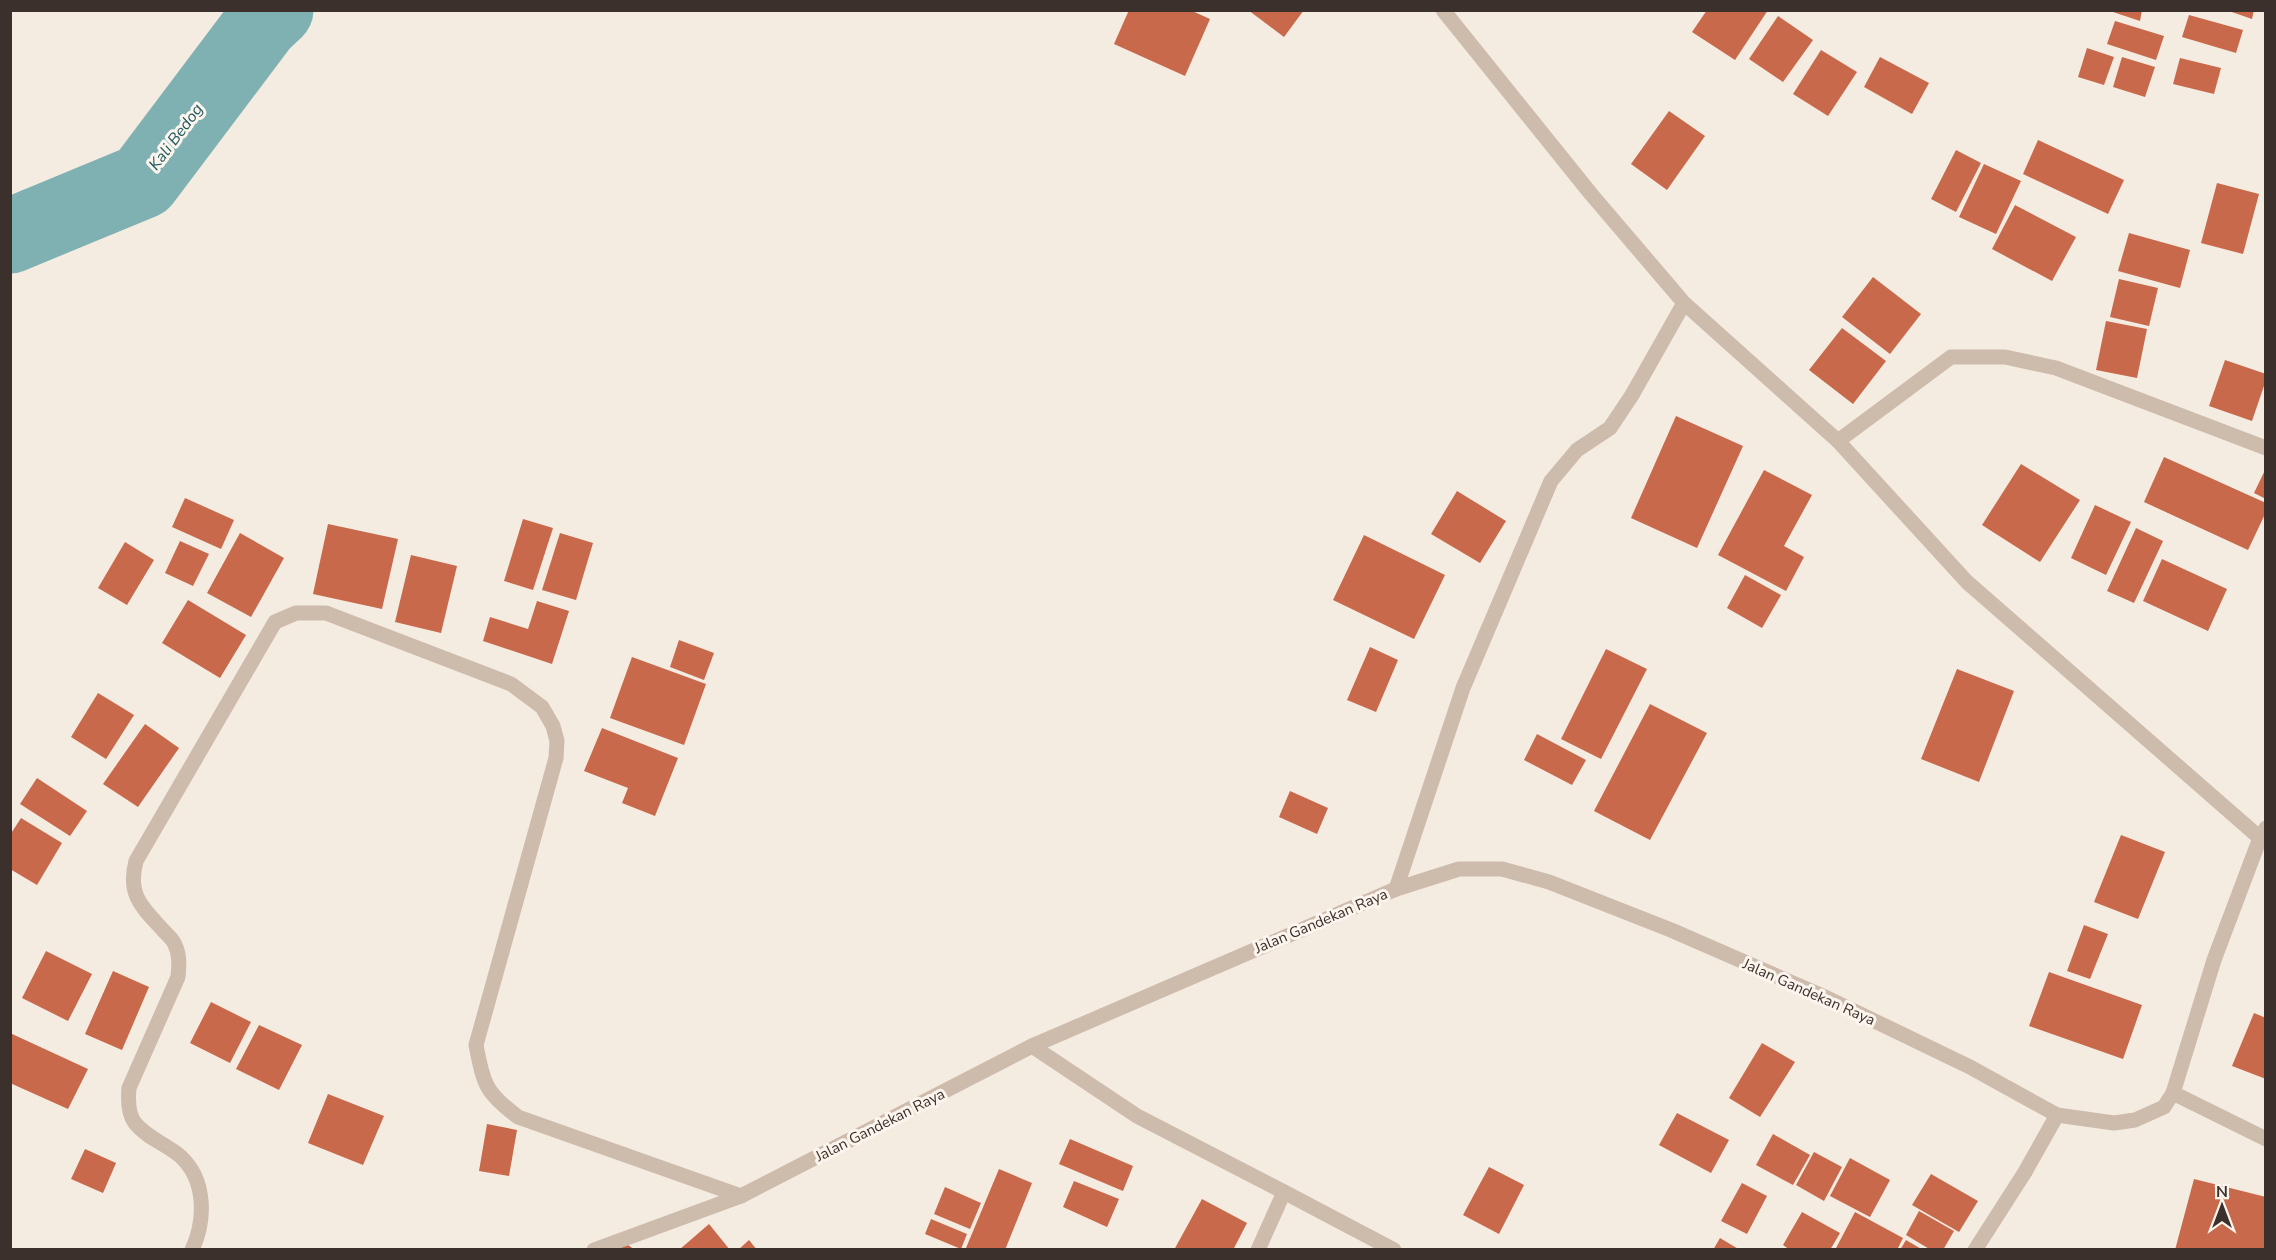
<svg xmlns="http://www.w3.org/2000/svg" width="2276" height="1260" font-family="'Nunito Sans',sans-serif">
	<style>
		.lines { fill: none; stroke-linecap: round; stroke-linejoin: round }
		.river { stroke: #7fb0b2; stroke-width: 75 }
		.building { fill: #c8694b }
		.minor { stroke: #cdbbac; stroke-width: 15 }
		.labels { text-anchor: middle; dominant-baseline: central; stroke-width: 6; stroke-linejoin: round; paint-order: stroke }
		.street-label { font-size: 15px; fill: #3b302b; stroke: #fbf5ee }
		.water-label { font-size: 16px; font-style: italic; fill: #1f5a5e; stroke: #fbf5ee }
	</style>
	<rect width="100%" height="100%" fill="#f4ebe1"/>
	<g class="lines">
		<!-- river -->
		<path class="river" d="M 10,236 L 143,181 L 262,23 L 276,10"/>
	</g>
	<!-- building -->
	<g class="building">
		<path d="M 1129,10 L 1190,10 L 1210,19 L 1185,76 L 1114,44 Z"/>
		<path d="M 1248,10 L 1304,10 L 1284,37 Z"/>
		<path d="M 1707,10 L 1768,10 L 1735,60 L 1692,32 Z"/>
		<path d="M 2107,10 L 2142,10 L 2140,21 Z"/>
		<path d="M 2226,10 L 2254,10 L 2252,19 Z"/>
		<path d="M 2189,15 L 2243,30 L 2236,53 L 2182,37 Z"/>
		<path d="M 1778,16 L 1813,40 L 1783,82 L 1749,59 Z"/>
		<path d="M 2115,21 L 2164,36 L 2156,60 L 2107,44 Z"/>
		<path d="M 2087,48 L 2114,57 L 2104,85 L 2078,77 Z"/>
		<path d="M 1821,50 L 1857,72 L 1828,116 L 1793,94 Z"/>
		<path d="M 1880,57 L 1929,83 L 1912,114 L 1864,87 Z"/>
		<path d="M 2122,57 L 2155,67 L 2145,97 L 2113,87 Z"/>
		<path d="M 2180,58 L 2221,68 L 2214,94 L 2173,84 Z"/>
		<path d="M 1669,111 L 1705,136 L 1667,190 L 1631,164 Z"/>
		<path d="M 2038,140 L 2124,180 L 2108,214 L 2023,174 Z"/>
		<path d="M 1956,150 L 1981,163 L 1956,212 L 1931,199 Z"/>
		<path d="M 1984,164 L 2021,181 L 1996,234 L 1959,217 Z"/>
		<path d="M 2217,183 L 2259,194 L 2243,254 L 2201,243 Z"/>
		<path d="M 2015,205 L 2076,237 L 2052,281 L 1992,249 Z"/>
		<path d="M 2129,233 L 2190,250 L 2180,288 L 2118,271 Z"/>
		<path d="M 1873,277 L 1921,314 L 1890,354 L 1842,317 Z"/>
		<path d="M 2119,279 L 2158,288 L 2149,326 L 2110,317 Z"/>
		<path d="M 2106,321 L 2147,329 L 2137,378 L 2096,370 Z"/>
		<path d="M 1842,328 L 1886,361 L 1853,404 L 1809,370 Z"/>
		<path d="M 2225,360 L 2266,374 L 2266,380 L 2252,421 L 2209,406 Z"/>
		<path d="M 1676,416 L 1743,446 L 1697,548 L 1631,518 Z"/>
		<path d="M 2164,457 L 2266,503 L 2266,512 L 2248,550 L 2144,502 Z"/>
		<path d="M 2021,464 L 2080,500 L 2040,562 L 1982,525 Z"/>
		<path d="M 2266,468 L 2266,499 L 2254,493 Z"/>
		<path d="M 1764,470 L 1812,495 L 1784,546 L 1804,557 L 1786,591 L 1718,555 Z"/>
		<path d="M 1457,491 L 1506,521 L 1480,563 L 1431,534 Z"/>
		<path d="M 185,498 L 234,520 L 221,549 L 172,527 Z"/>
		<path d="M 2095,505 L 2131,522 L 2106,575 L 2071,558 Z"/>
		<path d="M 523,519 L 553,528 L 533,590 L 504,581 Z"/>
		<path d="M 328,524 L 398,539 L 382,609 L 313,594 Z"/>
		<path d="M 2136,528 L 2163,541 L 2134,603 L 2107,591 Z"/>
		<path d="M 240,533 L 284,558 L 251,617 L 207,593 Z"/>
		<path d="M 560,533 L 593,543 L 576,600 L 542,590 Z"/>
		<path d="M 1364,535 L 1445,575 L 1414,639 L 1333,600 Z"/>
		<path d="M 180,541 L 209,554 L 193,586 L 165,573 Z"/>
		<path d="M 125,542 L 154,560 L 127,605 L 98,588 Z"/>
		<path d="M 411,555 L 457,566 L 441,633 L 395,622 Z"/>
		<path d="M 2162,559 L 2227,589 L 2208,631 L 2143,601 Z"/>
		<path d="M 1745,575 L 1781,595 L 1762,628 L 1727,608 Z"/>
		<path d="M 188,600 L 246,635 L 220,678 L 162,643 Z"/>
		<path d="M 537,601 L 569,611 L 552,664 L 483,641 L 490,617 L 528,629 Z"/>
		<path d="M 679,640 L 714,653 L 704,680 L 670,667 Z"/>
		<path d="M 1370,647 L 1398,660 L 1376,712 L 1347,700 Z"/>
		<path d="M 1606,649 L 1647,669 L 1601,759 L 1561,739 Z"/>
		<path d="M 632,657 L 706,684 L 684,745 L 610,718 Z"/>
		<path d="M 1957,669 L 2014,691 L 1979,782 L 1921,759 Z"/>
		<path d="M 98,693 L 134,715 L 106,759 L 71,737 Z"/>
		<path d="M 1650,704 L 1707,733 L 1650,840 L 1594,811 Z"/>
		<path d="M 145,724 L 179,748 L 138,807 L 103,784 Z"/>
		<path d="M 602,728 L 678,758 L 655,816 L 622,803 L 628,788 L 584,771 Z"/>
		<path d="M 1537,734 L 1586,760 L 1572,785 L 1524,760 Z"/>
		<path d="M 37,778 L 87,811 L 70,836 L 20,804 Z"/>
		<path d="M 1290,791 L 1328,808 L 1317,834 L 1279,817 Z"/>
		<path d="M 21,818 L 62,843 L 37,885 L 10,869 L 10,835 Z"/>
		<path d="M 2121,835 L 2165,852 L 2138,919 L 2094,902 Z"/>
		<path d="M 2084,925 L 2108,934 L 2090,979 L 2067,971 Z"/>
		<path d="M 46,951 L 92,974 L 68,1021 L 22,998 Z"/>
		<path d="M 113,971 L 149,987 L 122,1050 L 85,1034 Z"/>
		<path d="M 2049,972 L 2142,1005 L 2123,1059 L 2029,1026 Z"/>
		<path d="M 211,1002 L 251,1022 L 230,1063 L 190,1043 Z"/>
		<path d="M 2254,1013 L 2266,1018 L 2266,1079 L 2232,1066 Z"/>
		<path d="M 259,1025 L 302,1045 L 279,1090 L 236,1069 Z"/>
		<path d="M 10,1033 L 88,1069 L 68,1109 L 10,1083 Z"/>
		<path d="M 1762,1043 L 1795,1062 L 1760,1117 L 1729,1098 Z"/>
		<path d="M 328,1094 L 384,1116 L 363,1165 L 308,1143 Z"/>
		<path d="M 1677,1113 L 1729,1140 L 1711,1173 L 1659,1145 Z"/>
		<path d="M 487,1124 L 517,1130 L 509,1176 L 479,1171 Z"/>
		<path d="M 1773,1134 L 1810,1155 L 1793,1185 L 1756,1165 Z"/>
		<path d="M 1070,1139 L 1133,1166 L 1123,1191 L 1059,1164 Z"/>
		<path d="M 85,1149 L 116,1163 L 103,1193 L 71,1179 Z"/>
		<path d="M 1814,1152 L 1842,1167 L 1824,1201 L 1796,1185 Z"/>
		<path d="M 1850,1158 L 1890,1180 L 1870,1217 L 1830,1196 Z"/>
		<path d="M 1489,1167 L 1524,1185 L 1499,1234 L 1463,1215 Z"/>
		<path d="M 999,1169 L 1032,1183 L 1005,1250 L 969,1250 L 966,1248 Z"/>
		<path d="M 1931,1174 L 1978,1201 L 1959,1232 L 1912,1205 Z"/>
		<path d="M 2194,1179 L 2266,1197 L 2266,1250 L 2175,1250 Z"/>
		<path d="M 1074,1181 L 1119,1199 L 1107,1227 L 1063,1207 Z"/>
		<path d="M 1742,1183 L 1767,1196 L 1747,1234 L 1721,1221 Z"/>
		<path d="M 945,1187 L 981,1203 L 970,1229 L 934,1214 Z"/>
		<path d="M 1202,1199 L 1247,1223 L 1233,1250 L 1174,1250 Z"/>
		<path d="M 1919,1211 L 1954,1231 L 1943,1250 L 1931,1250 L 1906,1235 Z"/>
		<path d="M 1802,1212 L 1840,1233 L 1830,1250 L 1790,1250 L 1783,1245 Z"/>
		<path d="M 1855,1212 L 1903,1238 L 1897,1250 L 1835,1250 Z"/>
		<path d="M 931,1219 L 967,1234 L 961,1249 L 925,1234 Z"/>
		<path d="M 709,1224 L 730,1250 L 679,1250 Z"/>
		<path d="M 1720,1238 L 1740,1250 L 1713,1250 Z"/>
		<path d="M 749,1240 L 757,1250 L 738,1250 Z"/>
		<path d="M 1906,1240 L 1923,1250 L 1900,1250 Z"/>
		<path d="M 624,1242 L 635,1250 L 619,1250 Z"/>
	</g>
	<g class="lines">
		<!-- minor -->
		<g class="minor">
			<path d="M 1443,10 L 1591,194 L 1684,303 L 1838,441 L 1967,582 L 2260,838"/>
			<path d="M 1838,441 L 1951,357 L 2005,357 L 2056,368 L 2266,448"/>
			<path d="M 1396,889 L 1463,688 L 1551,481 L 1577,450 L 1610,428 L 1632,395 L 1684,303"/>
			<path d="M 1032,1046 L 1137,1116 L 1284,1192 L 1258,1250"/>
			<path d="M 2173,1093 L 2266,1139"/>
			<path d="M 1284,1192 L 1394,1250"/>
			<path d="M 192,1250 C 206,1220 206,1179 180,1156 C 166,1144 147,1138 135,1123 C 128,1114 128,1099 129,1088 L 178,977 C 179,966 180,955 175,945 C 173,939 167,935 163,930 C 142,907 127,895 136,861 L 275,622 L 296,613 L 326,613 L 511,684 L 542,707 L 553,726 L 557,741 L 556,758 L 476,1045 C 484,1085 485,1092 518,1117 L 741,1196"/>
			<path d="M 594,1250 L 741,1196 L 1032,1046 L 1396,889 L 1459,869 L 1502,869 L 1549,882 L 1671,930 L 1827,998 L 1970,1067 L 2057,1115 L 2114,1123 L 2135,1120 L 2164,1107 L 2173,1093 L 2214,960 L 2260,838 L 2266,828"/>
			<path d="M 1975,1250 L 2025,1172 L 2057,1115"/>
		</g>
	</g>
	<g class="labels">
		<!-- street labels -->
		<g class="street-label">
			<text transform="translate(1321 921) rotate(-23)">Jalan Gandekan Raya</text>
			<text transform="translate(1809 992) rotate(24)">Jalan Gandekan Raya</text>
			<text transform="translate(880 1125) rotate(-27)">Jalan Gandekan Raya</text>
		</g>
		<!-- water labels -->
		<g class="water-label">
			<text transform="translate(176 137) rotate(-53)">Kali Bedog</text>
		</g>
	</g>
	<!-- border -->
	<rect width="2276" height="1260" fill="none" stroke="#3b302b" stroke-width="24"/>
	<!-- north arrow -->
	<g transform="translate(2222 1206)" stroke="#fbf5ee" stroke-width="4.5" paint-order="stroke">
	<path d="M0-4.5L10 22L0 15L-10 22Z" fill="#3b302b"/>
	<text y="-9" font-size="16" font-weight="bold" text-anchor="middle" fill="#3b302b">N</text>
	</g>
</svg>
